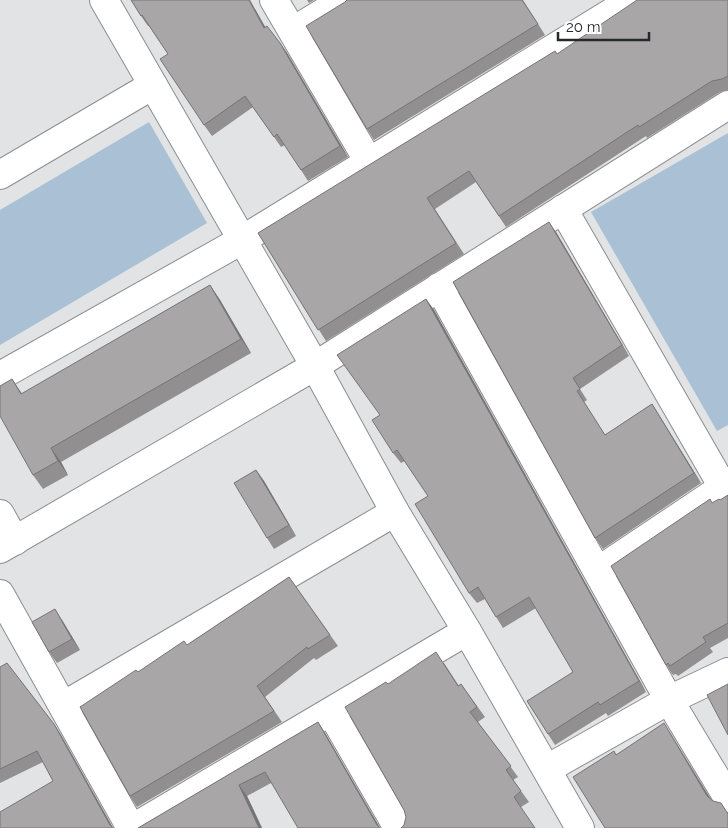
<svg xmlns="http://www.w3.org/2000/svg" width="728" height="828" font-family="Raleway,sans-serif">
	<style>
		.green { fill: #aac0d5 }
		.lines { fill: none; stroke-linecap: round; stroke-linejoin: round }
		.street-casing { stroke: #8b8d8f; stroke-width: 30 }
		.street { stroke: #fff; stroke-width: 28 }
		.wall { fill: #918f90 }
		.shaded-wall { fill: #767476 }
		.building { fill: #a9a6a8; stroke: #767476 }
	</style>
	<rect width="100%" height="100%" fill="#e1e3e5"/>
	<!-- green -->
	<g class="green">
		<path d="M 149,122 L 207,223 L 0,345 L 0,210 Z"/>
		<path d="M 728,133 L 728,425 L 717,431 L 591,212 Z"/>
	</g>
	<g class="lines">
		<!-- street casing -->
		<g class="street-casing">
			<g id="street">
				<path d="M 104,0 L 315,366 L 395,512 L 467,631 L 580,828"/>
				<path d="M 274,0 L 369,162"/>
				<path d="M 293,31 L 344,0"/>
				<path d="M 0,175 L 153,85"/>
				<path d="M 563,209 L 723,487"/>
				<path d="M 439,287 L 669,700 L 728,798"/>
				<path d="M 0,376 L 242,240 L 632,0"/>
				<path d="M 0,514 L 15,541"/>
				<path d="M 0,549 L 315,366 L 728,105"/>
				<path d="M 598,571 L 728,484"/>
				<path d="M 0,594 L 131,828"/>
				<path d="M 63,706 L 395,512"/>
				<path d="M 331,712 L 398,828"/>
				<path d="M 547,769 L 669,700 L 728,672"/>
				<path d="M 133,828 L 467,631"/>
			</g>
		</g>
		<!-- street -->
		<use href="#street" class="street"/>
	</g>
	<!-- wall -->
	<g class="wall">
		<path d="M 131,0 L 265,27 L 280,43 L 287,53 L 348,157 L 308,181 L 285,145 L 281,147 L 253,107 L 212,136 L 204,125 L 168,54 L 149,26 L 148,26 L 141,16 Z"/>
		<path d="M 307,0 L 314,0 L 309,3 Z"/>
		<path d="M 523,0 L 545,35 L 374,140 L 367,129 L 345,2 Z"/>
		<path d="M 728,0 L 728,90 L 720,92 L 647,138 L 646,136 L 506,227 L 476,182 L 435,209 L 464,254 L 326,341 L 258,233 L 557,54 Z"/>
		<path d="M 556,232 L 629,356 L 580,389 L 587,400 L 584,402 L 605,435 L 652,404 L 659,415 L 701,483 L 603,549 L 595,538 L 453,282 Z"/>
		<path d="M 210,285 L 220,300 L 251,353 L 61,462 L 68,475 L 43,489 L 33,475 L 12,379 L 22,394 Z"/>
		<path d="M 426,299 L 434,310 L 646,692 L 608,716 L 606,713 L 555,745 L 548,734 L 573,672 L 536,608 L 503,628 L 485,599 L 477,603 L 469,593 L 428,496 L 405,461 L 401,463 L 393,453 Z"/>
		<path d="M 256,470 L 264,481 L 296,536 L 274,549 L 267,538 Z"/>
		<path d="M 728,495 L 728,638 L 710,648 L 713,652 L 678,676 L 676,674 L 673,675 L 666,665 L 713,503 L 720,500 Z"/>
		<path d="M 289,577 L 338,646 L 316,660 L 314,658 L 265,697 L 282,722 L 137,807 L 130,796 L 138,672 L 187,645 Z"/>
		<path d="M 62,620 L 80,650 L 57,663 L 49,652 Z"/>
		<path d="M 444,663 L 459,686 L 461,684 L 485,717 L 478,722 L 518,777 L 513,780 L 529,802 L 521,807 L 404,825 L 406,817 L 388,684 Z"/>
		<path d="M 0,667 L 54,724 L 61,735 L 113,828 L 53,781 L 43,762 L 0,783 Z"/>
		<path d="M 318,722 L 325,733 L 380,828 L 271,783 L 247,796 L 262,828 L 138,828 Z"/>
	</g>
	<!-- shaded-wall -->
	<g class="shaded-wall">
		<path d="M 249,0 L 250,0 L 272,39 L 264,28 Z"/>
		<path d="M 280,43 L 287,53 L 348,157 L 340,146 Z"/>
		<path d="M 549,222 L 556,232 L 629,356 L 622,345 Z"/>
		<path d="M 210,285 L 220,300 L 251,353 L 241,339 Z"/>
		<path d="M 426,299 L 434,310 L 646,692 L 639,681 Z"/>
		<path d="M 12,379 L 22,394 L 21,394 Z"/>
		<path d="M 652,404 L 659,415 L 701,483 L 694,473 Z"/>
		<path d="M 51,448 L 61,462 L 68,475 L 58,461 Z"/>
		<path d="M 256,470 L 264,481 L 296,536 L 289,525 Z"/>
		<path d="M 55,609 L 62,620 L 80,650 L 72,639 Z"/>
		<path d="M 318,722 L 325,733 L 380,828 L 379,828 Z"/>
		<path d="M 664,723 L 671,734 L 715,806 L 707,796 Z"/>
		<path d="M 54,724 L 61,735 L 113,828 L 112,828 Z"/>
		<path d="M 239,785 L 247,796 L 262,828 L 259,828 Z"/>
	</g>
	<!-- building -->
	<g class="building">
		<path d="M 131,0 L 249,0 L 264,28 L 267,26 L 280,43 L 340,146 L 301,170 L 277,134 L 274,137 L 245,96 L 204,125 L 160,59 L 168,54 L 142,15 L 141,16 Z"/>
		<path d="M 347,0 L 522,0 L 538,24 L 367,129 L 306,26 L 345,2 Z"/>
		<path d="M 637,0 L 728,0 L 728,76 L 722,79 L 712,81 L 639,127 L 638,125 L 499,216 L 469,171 L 427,198 L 456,243 L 318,330 L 258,233 L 555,51 L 557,54 Z"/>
		<path d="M 549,222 L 622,345 L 573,378 L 580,389 L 577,391 L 605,435 L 652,404 L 694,473 L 595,538 L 453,282 Z"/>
		<path d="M 210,285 L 241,339 L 51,448 L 58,461 L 33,475 L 0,416 L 0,386 L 12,379 L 21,394 Z"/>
		<path d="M 426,299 L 639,681 L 600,705 L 598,702 L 548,734 L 527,701 L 573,672 L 529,597 L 496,617 L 478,587 L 469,593 L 415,504 L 428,496 L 397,450 L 393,453 L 372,420 L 380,415 L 337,355 Z"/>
		<path d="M 256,470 L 289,525 L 267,538 L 234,483 Z"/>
		<path d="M 728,495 L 728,623 L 703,637 L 706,642 L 670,666 L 668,663 L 666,665 L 611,566 L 710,499 L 712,503 L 719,499 L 720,500 Z"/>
		<path d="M 289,577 L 330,635 L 308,649 L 307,647 L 257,686 L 274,711 L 130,796 L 80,707 L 136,670 L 138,672 L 184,641 L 187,645 Z"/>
		<path d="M 55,609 L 72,639 L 49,652 L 32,622 Z"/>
		<path d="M 436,652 L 458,686 L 461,684 L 477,707 L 470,712 L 511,766 L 506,770 L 521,791 L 514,797 L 535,828 L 401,828 L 404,825 L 406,817 L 404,810 L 345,707 L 386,682 L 388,684 Z"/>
		<path d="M 7,663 L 54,724 L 110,825 L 113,828 L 0,828 L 0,812 L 53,781 L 37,751 L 0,769 L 0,667 Z"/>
		<path d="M 728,684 L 728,735 L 707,695 Z"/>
		<path d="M 318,722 L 377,825 L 380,828 L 298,828 L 265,772 L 239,785 L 259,828 L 138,828 Z"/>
		<path d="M 664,723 L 707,796 L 713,801 L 721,803 L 728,814 L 728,828 L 605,828 L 573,777 L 614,751 L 616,755 Z"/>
	</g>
	<!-- scale -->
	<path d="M558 32v8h91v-8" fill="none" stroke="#272829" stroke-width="2.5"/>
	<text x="566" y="32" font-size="15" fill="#272829" stroke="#ffffff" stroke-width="4" paint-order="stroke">20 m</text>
</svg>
